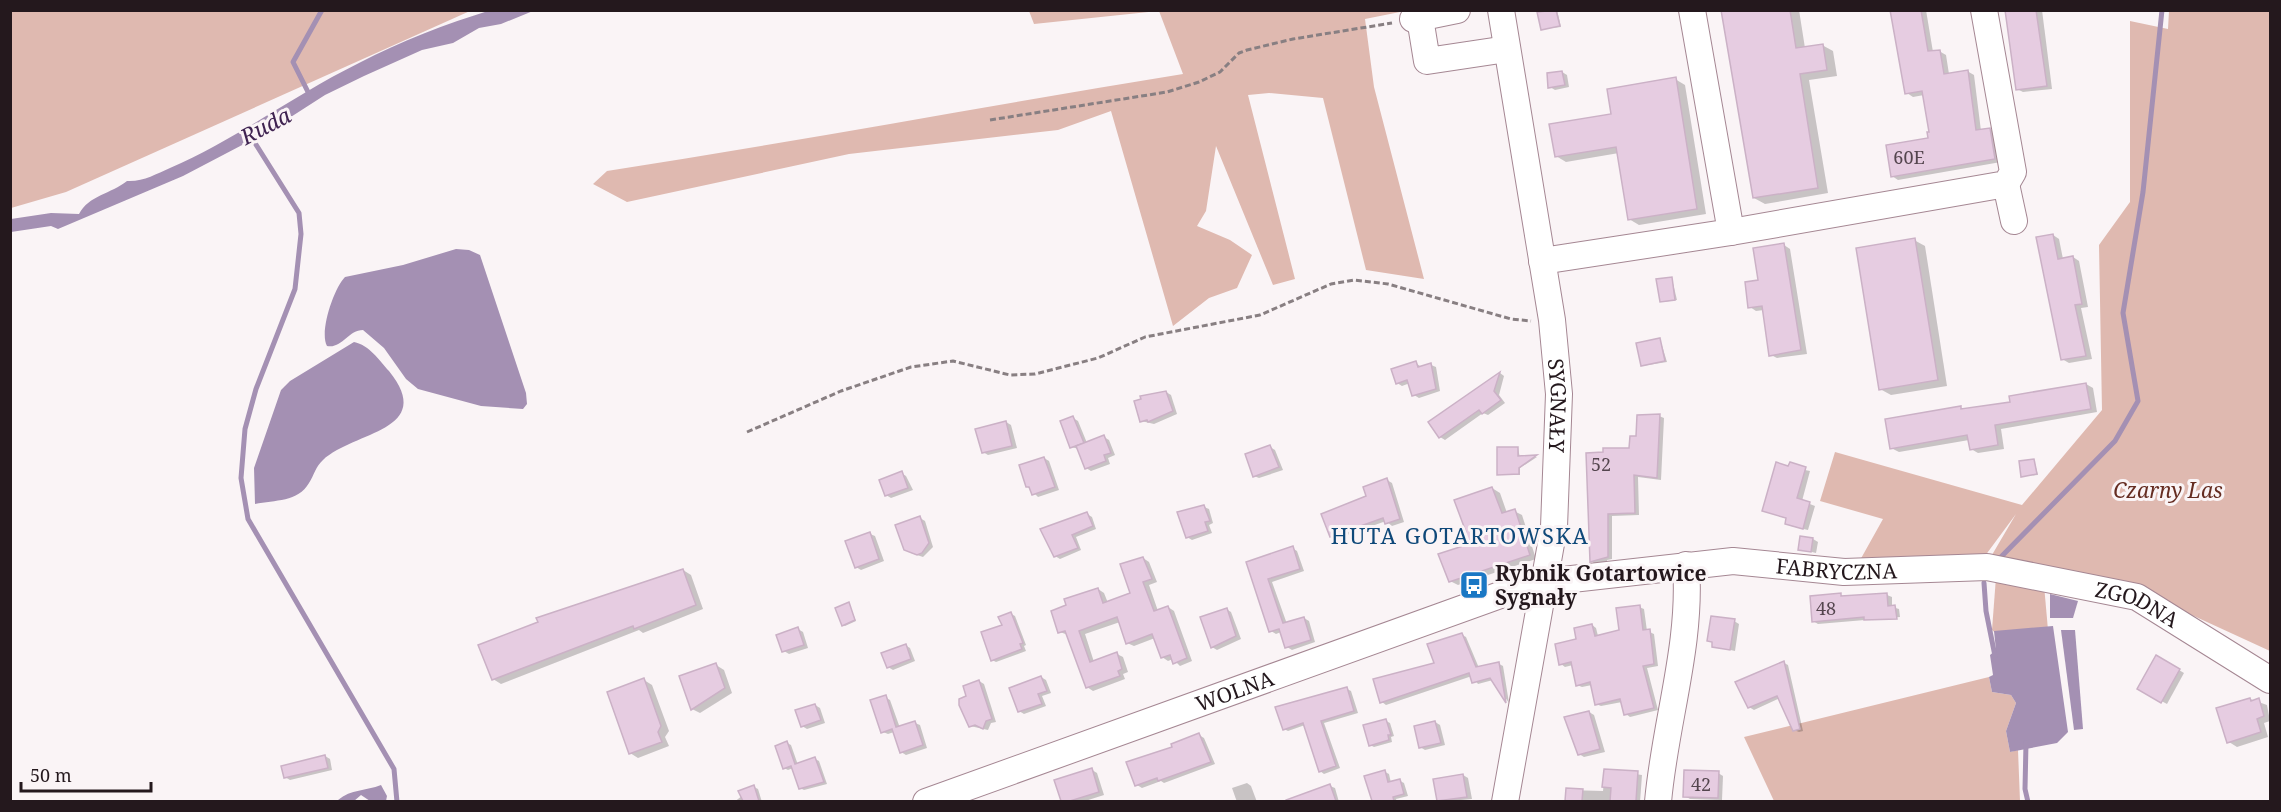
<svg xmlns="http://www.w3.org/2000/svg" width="2281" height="812" font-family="'Noto Serif',serif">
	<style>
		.green { fill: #dfb9b0 }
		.water { fill: #a490b3 }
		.shadow { fill: #0003 }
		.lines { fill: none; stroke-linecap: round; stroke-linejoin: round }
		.stream { stroke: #a490b3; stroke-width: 5 }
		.building { fill: #e6cce1; stroke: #cbb1c6; stroke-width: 1.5 }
		.minor-casing { stroke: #a58793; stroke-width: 28 }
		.path { stroke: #887f82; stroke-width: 3; stroke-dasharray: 6 3; stroke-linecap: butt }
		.minor { stroke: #fff; stroke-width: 26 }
		.labels { text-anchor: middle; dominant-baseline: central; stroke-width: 6; stroke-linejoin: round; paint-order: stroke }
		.number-label { font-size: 18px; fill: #54454e }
		.street-label { font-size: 21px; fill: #24181d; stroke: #faf4f6 }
		.park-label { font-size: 21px; font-style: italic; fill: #652c21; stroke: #faf4f6 }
		.poi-label { font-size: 21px; font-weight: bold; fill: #24181d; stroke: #faf4f6; text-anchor: start }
		.water-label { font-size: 22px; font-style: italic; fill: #3f2351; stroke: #faf4f6 }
		.neighbourhood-label { font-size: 22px; letter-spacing: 1.5px; fill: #0e4879; stroke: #faf4f6 }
	</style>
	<rect width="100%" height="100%" fill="#faf4f6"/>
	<!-- green -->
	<g class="green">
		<path d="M 10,11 L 470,11 L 66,192 L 11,208 Z"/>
		<path d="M 1029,11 L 1029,10 L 1158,11 L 1034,24 Z"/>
		<path d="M 1159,11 L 1405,11 L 1365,19 L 1374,87 L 1424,279 L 1366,270 L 1323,98 L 1269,93 L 1248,95 L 1295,279 L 1273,285 L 1216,146 L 1206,211 L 1197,226 L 1230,240 L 1252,255 L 1237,288 L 1209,298 L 1173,326 L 1111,111 L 1058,130 L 849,154 L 627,202 L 593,184 L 607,171 C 800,141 991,105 1183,74 Z"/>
		<path d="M 2169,11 L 2270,11 L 2270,651 L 2133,588 L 1989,560 L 2016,514 L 1982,560 L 1859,562 L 1883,519 L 1820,501 L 1835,452 L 2022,505 L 2102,410 L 2099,245 L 2130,202 L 2130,21 L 2168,29 Z"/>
		<path d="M 1996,577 L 2044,585 L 2048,630 L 1999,636 L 1992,630 Z"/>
		<path d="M 1989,677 L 1992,692 L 2011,695 L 2016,703 L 2006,731 L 2010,752 L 2018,750 L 2020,801 L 1774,801 L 1744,737 Z"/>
	</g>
	<!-- water -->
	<g class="water">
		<path d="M 491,10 L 533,11 L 501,24 L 479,28 L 453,43 L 422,50 L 364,76 L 325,95 L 269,131 L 183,176 L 58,229 L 51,226 L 11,232 L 11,219 L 51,213 L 79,214 C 89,195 111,194 127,181 C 143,182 156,174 170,168 C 237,139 294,95 359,63 C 401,41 446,24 491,10 Z"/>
		<path d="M 456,249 L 469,250 L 480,255 L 526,393 L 527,404 L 523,409 L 481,406 L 418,389 L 406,379 L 384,348 L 363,330 C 348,330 342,349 327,346 C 319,332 334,288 345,277 L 403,265 Z"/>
		<path d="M 354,342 C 369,345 379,360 389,371 C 437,431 354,431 323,460 C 316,466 314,475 309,483 C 298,502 275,500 255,504 L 254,468 L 281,390 L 290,381 Z"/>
		<path d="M 2050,594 L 2078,601 L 2073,618 L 2050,618 Z"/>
		<path d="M 2053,626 L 2068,732 L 2057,743 L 2010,752 L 2006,731 L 2016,703 L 2011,695 L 1992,692 L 1989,677 L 1993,675 L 1990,655 L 1996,650 L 1994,631 Z"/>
		<path d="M 2061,630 L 2075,630 L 2083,729 L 2074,730 Z"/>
		<path d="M 381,785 L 387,796 L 386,801 L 370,801 L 361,795 L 354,801 L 338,800 C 351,789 366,791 381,785 Z"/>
	</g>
	<!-- shadow -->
	<g class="shadow">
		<path d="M 1544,10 L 1557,10 L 1561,27 L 1542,29 Z"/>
		<path d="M 1724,10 L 1799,10 L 1805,48 L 1822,45 L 1833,51 L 1837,76 L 1809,80 L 1828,193 L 1765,204 L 1754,198 Z"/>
		<path d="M 1892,10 L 1926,10 L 1933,52 L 1939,51 L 1946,55 L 1949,74 L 1967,71 L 1974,75 L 1981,131 L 1990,129 L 1996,133 L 2001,162 L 1898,180 L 1892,176 L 1929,139 L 1931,133 L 1924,95 L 1913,97 L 1907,93 Z"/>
		<path d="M 2007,10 L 2042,10 L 2052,89 L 2023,92 L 2017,89 Z"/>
		<path d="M 1562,72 L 1567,75 L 1569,87 L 1555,90 L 1550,87 Z"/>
		<path d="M 1675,79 L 1685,85 L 1706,214 L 1639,225 L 1629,219 L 1619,153 L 1566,162 L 1556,156 L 1612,115 Z"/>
		<path d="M 2053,235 L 2059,239 L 2063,259 L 2073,257 L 2079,261 L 2088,307 L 2081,308 L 2092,359 L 2069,363 L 2062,359 Z"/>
		<path d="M 1914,240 L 1925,246 L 1947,386 L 1891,395 L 1880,389 Z"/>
		<path d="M 1784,245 L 1790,249 L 1807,354 L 1777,358 L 1771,355 L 1764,310 L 1756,311 L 1750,307 L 1759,282 Z"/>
		<path d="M 1672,279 L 1677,300 L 1663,302 L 1661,301 Z"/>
		<path d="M 1660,339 L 1667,362 L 1642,366 Z"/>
		<path d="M 1416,363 L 1421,367 L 1431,365 L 1436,367 L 1440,391 L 1419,398 L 1414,395 L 1410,383 L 1402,386 L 1397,383 Z"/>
		<path d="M 1500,373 L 1504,376 L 1499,395 L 1505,403 L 1488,415 L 1483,413 L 1445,440 L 1440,437 L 1430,423 Z"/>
		<path d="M 2086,384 L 2093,388 L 2097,412 L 2001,429 L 2004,449 L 1978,453 L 1971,449 L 1969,440 L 1899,452 L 1891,448 L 1960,408 L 1965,410 L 2012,403 Z"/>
		<path d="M 1166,392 L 1171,395 L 1177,414 L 1154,424 L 1141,421 Z"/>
		<path d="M 1659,416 L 1664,418 L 1661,480 L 1638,477 L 1639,515 L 1612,516 L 1612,559 L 1607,560 L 1607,562 L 1594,563 L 1590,560 L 1587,454 L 1631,449 Z"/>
		<path d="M 1073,418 L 1078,421 L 1087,443 L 1104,437 L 1109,440 L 1115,455 L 1108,458 L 1110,464 L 1091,471 L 1086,468 L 1079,449 L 1071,447 Z"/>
		<path d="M 1006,422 L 1011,425 L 1017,448 L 988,455 L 983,452 Z"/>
		<path d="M 1270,447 L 1275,450 L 1283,470 L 1259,478 L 1254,476 Z"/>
		<path d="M 1518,448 L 1520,458 L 1537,457 L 1520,468 L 1520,475 L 1499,474 Z"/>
		<path d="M 1044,458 L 1049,461 L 1059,490 L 1038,497 L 1027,486 Z"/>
		<path d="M 2034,460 L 2038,475 L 2023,476 Z"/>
		<path d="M 1790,467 L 1810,471 L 1802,501 L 1815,506 L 1808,530 L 1791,526 L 1786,523 L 1788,519 L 1764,511 Z"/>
		<path d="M 901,473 L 906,476 L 913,490 L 891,498 L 886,495 Z"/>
		<path d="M 1387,480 L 1392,483 L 1404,522 L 1392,526 L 1386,521 L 1336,539 L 1331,536 Z"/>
		<path d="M 1492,488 L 1500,493 L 1507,513 L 1514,511 L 1522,515 L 1536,559 L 1458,585 L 1450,581 L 1468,545 L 1468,533 Z"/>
		<path d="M 1204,507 L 1209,509 L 1213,523 L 1209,525 L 1212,533 L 1192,540 L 1187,537 Z"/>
		<path d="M 1087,514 L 1092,517 L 1096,529 L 1076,537 L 1081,550 L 1060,559 L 1055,556 Z"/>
		<path d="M 920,518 L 925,521 L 933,547 L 923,557 L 911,553 Z"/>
		<path d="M 870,534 L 875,536 L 884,561 L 861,570 L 856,567 Z"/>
		<path d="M 1813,539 L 1818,542 L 1816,553 L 1800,549 Z"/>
		<path d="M 1292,548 L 1297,551 L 1304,571 L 1272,582 L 1287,624 L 1304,618 L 1309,621 L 1315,642 L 1292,650 L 1287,647 L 1281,632 L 1276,634 L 1271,631 L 1248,563 Z"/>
		<path d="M 1143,558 L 1149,562 L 1157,582 L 1149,585 L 1158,611 L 1168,607 L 1174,611 L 1192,661 L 1180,666 L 1173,659 L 1168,661 L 1162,657 L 1155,638 L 1134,646 L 1127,643 L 1120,622 L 1085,634 L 1094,662 L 1117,654 L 1123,657 L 1128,672 L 1123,674 L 1125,679 L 1093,691 L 1087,687 L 1068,635 L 1060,632 L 1098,589 L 1104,593 L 1108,603 L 1132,593 Z"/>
		<path d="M 683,570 L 691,575 L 703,609 L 643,633 L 639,630 L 501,684 L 493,679 Z"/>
		<path d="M 1887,595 L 1892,597 L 1892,607 L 1899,609 L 1900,617 L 1818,624 L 1813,621 Z"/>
		<path d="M 849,604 L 856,621 L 845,626 L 843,625 Z"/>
		<path d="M 1639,607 L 1644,609 L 1647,631 L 1654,634 L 1658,666 L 1647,668 L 1658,710 L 1630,717 L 1626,714 L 1622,702 L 1601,706 L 1596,704 L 1592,685 L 1582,687 L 1577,685 L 1573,665 L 1565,667 L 1561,664 L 1592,625 L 1596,628 L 1598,636 L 1621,631 Z"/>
		<path d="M 1226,609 L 1231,612 L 1241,639 L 1217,650 L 1212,647 Z"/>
		<path d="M 1011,614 L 1015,616 L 1026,645 L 1024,646 L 1026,651 L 996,662 L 992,660 L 1004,626 Z"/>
		<path d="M 1734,621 L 1739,624 L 1735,651 L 1713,646 L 1714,643 L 1709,640 Z"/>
		<path d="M 798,629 L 803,632 L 808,648 L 789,654 L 784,651 Z"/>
		<path d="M 1462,635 L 1466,637 L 1479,668 L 1499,664 L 1503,666 L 1509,703 L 1493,680 L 1478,684 L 1472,676 L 1386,705 L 1382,702 L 1435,664 Z"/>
		<path d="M 905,645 L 910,648 L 915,661 L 893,670 L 888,667 Z"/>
		<path d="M 2157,657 L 2184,673 L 2167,704 L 2139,689 Z"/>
		<path d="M 1784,663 L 1788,665 L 1803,731 L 1799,732 L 1794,730 L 1780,698 L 1754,710 L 1749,707 Z"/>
		<path d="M 716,665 L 724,670 L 732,693 L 700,713 L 692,709 Z"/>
		<path d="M 1041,677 L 1046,680 L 1051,693 L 1042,696 L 1046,706 L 1024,714 L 1019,711 Z"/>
		<path d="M 644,680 L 652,685 L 669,731 L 665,737 L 669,746 L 638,758 L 630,753 Z"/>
		<path d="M 979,681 L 984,684 L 996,722 L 991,723 L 988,730 L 970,726 L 968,697 Z"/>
		<path d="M 1347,689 L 1351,691 L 1358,713 L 1324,723 L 1340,768 L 1324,774 L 1320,771 L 1305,725 L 1288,731 L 1284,729 Z"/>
		<path d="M 885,697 L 890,700 L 900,728 L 915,723 L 920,725 L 927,748 L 906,755 L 901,752 L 894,732 L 888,734 L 883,732 Z"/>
		<path d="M 2250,699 L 2267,705 L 2270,721 L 2264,723 L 2268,737 L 2237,747 L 2229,742 Z"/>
		<path d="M 815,705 L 820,708 L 825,723 L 807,729 L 802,726 Z"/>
		<path d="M 1589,712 L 1594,715 L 1605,752 L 1584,757 L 1579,754 Z"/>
		<path d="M 1386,721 L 1390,723 L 1394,736 L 1391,737 L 1392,742 L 1374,747 L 1370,745 Z"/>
		<path d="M 1435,722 L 1440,725 L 1445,745 L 1425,750 L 1420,747 Z"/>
		<path d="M 1199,735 L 1204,738 L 1215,764 L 1164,783 L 1161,781 L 1142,788 L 1137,785 L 1174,748 Z"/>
		<path d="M 787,743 L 791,745 L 798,765 L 815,759 L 819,761 L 827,784 L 804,790 L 800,788 L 793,768 L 788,770 L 784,768 Z"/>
		<path d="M 325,756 L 330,759 L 332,770 L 290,780 L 285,777 Z"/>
		<path d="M 1092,770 L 1097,773 L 1104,795 L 1082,802 L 1062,802 L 1056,781 Z"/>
		<path d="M 1605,770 L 1642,775 L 1640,802 L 1567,802 L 1567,790 L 1603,791 Z"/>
		<path d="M 1385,772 L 1389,774 L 1391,783 L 1400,781 L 1404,783 L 1408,796 L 1396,799 L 1397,802 L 1373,802 L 1366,777 Z"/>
		<path d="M 1718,773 L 1723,776 L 1722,800 L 1690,799 L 1685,796 Z"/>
		<path d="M 1463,775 L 1468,778 L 1472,799 L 1439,802 L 1435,780 Z"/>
		<path d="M 1247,783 L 1251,786 L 1257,802 L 1237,802 L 1232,788 Z"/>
		<path d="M 1330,786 L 1335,788 L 1339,802 L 1303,802 L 1301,796 Z"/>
		<path d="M 754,787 L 758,789 L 762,802 L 734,802 Z"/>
	</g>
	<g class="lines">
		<!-- stream -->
		<g class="stream">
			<path d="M 310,96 L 293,62 L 322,10"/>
			<path d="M 250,135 L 299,213 L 301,234 L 295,289 L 256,389 L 245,429 L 241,478 L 248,519 L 394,769 L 397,802"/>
			<path d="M 1997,561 L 2115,441 L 2138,401 L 2123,313 L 2143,192 L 2162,10"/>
			<path d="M 1984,583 L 1986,611 L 1995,656"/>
			<path d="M 2026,743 L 2025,789 L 2028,802"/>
		</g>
	</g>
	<!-- building -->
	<g class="building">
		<path d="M 1556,10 L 1560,26 L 1541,30 L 1537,12 Z"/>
		<path d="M 1721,10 L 1790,10 L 1796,48 L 1823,44 L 1827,70 L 1800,74 L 1818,188 L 1753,198 Z"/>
		<path d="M 1890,10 L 1921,10 L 1928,51 L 1940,50 L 1944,74 L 1968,70 L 1976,130 L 1990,128 L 1995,159 L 1891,177 L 1886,145 L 1928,138 L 1927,132 L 1929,132 L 1922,91 L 1905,94 Z"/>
		<path d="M 2005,10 L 2036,10 L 2047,86 L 2016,90 Z"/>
		<path d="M 1562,71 L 1565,85 L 1548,88 L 1547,73 Z"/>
		<path d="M 1676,77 L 1697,209 L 1628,220 L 1616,147 L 1555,157 L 1549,124 L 1611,114 L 1607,89 Z"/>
		<path d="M 2053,234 L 2058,259 L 2073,256 L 2082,304 L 2075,305 L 2086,356 L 2061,360 L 2036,237 Z"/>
		<path d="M 1915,238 L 1938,380 L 1879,390 L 1856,248 Z"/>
		<path d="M 1784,243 L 1801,350 L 1769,356 L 1762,306 L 1748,308 L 1745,282 L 1758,280 L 1753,248 Z"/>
		<path d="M 1672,277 L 1675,300 L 1660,302 L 1656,279 Z"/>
		<path d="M 1660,338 L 1665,361 L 1641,366 L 1636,343 Z"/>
		<path d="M 1416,361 L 1418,367 L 1431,363 L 1436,389 L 1412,396 L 1407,380 L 1396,384 L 1391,369 Z"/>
		<path d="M 1500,372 L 1494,391 L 1501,400 L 1482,414 L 1479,410 L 1439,438 L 1428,422 Z"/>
		<path d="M 2086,383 L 2091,409 L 1995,425 L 1998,445 L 1970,450 L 1967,435 L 1890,449 L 1885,419 L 1961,406 L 1961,409 L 2010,402 L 2009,396 Z"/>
		<path d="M 1166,391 L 1173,411 L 1148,422 L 1147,420 L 1140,422 L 1134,401 L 1141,399 L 1140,396 Z"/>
		<path d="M 1660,414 L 1657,478 L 1634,475 L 1635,513 L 1608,514 L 1608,557 L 1590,562 L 1586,453 L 1603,452 L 1603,448 L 1629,448 L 1630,436 L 1636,436 L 1637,415 Z"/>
		<path d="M 1073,416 L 1084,443 L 1070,448 L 1060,421 Z"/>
		<path d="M 1006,421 L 1012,446 L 982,453 L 975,429 Z"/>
		<path d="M 1104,435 L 1111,453 L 1104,455 L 1106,461 L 1085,469 L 1076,446 Z"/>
		<path d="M 1270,445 L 1279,467 L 1253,477 L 1245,454 Z"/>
		<path d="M 1497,447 L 1518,447 L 1518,456 L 1537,455 L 1519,468 L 1519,474 L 1497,475 Z"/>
		<path d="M 1044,457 L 1055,487 L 1032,495 L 1029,487 L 1026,487 L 1019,465 Z"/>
		<path d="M 2034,459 L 2037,474 L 2021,477 L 2019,461 Z"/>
		<path d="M 1776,462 L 1788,466 L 1790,462 L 1806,467 L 1797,498 L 1810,502 L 1803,529 L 1785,524 L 1786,518 L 1762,511 Z"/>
		<path d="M 902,471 L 908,488 L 885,496 L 879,480 Z"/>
		<path d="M 1387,478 L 1400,519 L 1385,524 L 1383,518 L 1330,537 L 1321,514 L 1366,496 L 1363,487 Z"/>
		<path d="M 1492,487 L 1502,513 L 1515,509 L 1530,555 L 1449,582 L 1438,554 L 1466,545 L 1463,533 L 1466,532 L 1454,500 Z"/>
		<path d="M 1204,505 L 1210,521 L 1205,522 L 1208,531 L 1186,538 L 1177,512 Z"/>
		<path d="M 1087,512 L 1093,526 L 1072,535 L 1078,548 L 1054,557 L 1040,529 Z"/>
		<path d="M 920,516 L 929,543 L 922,553 L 917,555 L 904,550 L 895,525 Z"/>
		<path d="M 870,532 L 879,559 L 855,568 L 845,541 Z"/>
		<path d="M 1800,536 L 1813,538 L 1811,552 L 1798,550 Z"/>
		<path d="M 1293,546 L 1300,569 L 1268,579 L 1283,623 L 1304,617 L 1311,640 L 1285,648 L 1279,629 L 1269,632 L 1246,562 Z"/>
		<path d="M 1143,557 L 1152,579 L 1143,582 L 1154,611 L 1168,606 L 1187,658 L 1173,664 L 1170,655 L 1161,658 L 1152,634 L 1126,644 L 1117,617 L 1079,631 L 1090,662 L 1117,652 L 1122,669 L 1118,671 L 1120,676 L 1086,688 L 1065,631 L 1058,633 L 1051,611 L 1066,605 L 1064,599 L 1098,588 L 1103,603 L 1130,593 L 1120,564 Z"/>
		<path d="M 683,569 L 696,605 L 634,629 L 633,626 L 492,680 L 478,645 L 538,622 L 536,618 Z"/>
		<path d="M 1841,593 L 1841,596 L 1887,593 L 1888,606 L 1895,605 L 1897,619 L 1864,620 L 1864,617 L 1812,622 L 1810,596 Z"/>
		<path d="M 849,602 L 855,620 L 842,626 L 835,608 Z"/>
		<path d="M 1640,605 L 1643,630 L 1650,629 L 1654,664 L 1643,666 L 1654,708 L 1624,715 L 1620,699 L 1595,705 L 1590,682 L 1576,686 L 1571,662 L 1559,665 L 1555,644 L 1576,639 L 1574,628 L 1592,624 L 1595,636 L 1619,630 L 1616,608 Z"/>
		<path d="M 1227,608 L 1236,636 L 1211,648 L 1200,617 Z"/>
		<path d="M 1011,612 L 1023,643 L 1020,644 L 1022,649 L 991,661 L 981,632 L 1002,625 L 998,617 Z"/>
		<path d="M 1711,616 L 1735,619 L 1730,650 L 1712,647 L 1712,642 L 1707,641 Z"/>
		<path d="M 798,627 L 804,645 L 782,652 L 776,635 Z"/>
		<path d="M 1462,633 L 1476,667 L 1499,662 L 1506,703 L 1490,678 L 1472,683 L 1469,673 L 1380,703 L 1373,679 L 1434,663 L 1427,644 Z"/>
		<path d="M 906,644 L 911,659 L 887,668 L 881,653 Z"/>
		<path d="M 2156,655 L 2180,669 L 2161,703 L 2137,689 Z"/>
		<path d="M 1784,661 L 1800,729 L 1793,731 L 1777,696 L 1748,708 L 1735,682 Z"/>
		<path d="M 716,663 L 725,688 L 691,710 L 679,676 Z"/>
		<path d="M 1041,676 L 1047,691 L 1038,694 L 1042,704 L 1018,712 L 1009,688 Z"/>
		<path d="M 644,678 L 661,726 L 658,732 L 662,742 L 629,754 L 607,692 Z"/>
		<path d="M 979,680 L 992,719 L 986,721 L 983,729 L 975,725 L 969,727 L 959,705 L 959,699 L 966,696 L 963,686 Z"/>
		<path d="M 1347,687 L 1354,711 L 1321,721 L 1336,766 L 1319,772 L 1303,723 L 1283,730 L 1275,707 Z"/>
		<path d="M 886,695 L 896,727 L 915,721 L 923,745 L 900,753 L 892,729 L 881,733 L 870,700 Z"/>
		<path d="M 2250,698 L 2251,701 L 2259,698 L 2264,716 L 2257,719 L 2261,732 L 2227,743 L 2216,708 Z"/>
		<path d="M 815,704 L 821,720 L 801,727 L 795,710 Z"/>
		<path d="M 1589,711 L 1600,749 L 1578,755 L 1564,717 Z"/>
		<path d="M 1386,719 L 1391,735 L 1388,735 L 1389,740 L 1369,746 L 1363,725 Z"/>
		<path d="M 1435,721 L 1441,743 L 1419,748 L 1414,726 Z"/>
		<path d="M 1199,733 L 1211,762 L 1158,781 L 1157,778 L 1135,786 L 1126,762 L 1172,747 L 1171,744 Z"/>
		<path d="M 787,741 L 795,764 L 815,757 L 824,782 L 799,789 L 791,766 L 783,769 L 775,746 Z"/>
		<path d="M 325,755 L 328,768 L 284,778 L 281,766 Z"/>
		<path d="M 1092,768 L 1099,792 L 1070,801 L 1061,801 L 1054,780 Z"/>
		<path d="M 1604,769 L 1638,771 L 1636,801 L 1610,801 L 1611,788 L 1602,787 Z"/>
		<path d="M 1385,770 L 1388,782 L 1400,779 L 1404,794 L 1393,797 L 1394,801 L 1372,801 L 1364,776 Z"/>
		<path d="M 1684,770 L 1719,771 L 1718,798 L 1683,797 Z"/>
		<path d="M 1463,774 L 1467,797 L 1437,801 L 1433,779 Z"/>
		<path d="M 1330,784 L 1336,801 L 1286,801 L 1286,800 Z"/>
		<path d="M 754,785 L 759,801 L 743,801 L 738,791 Z"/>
		<path d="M 1566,788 L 1583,789 L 1582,801 L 1565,801 Z"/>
	</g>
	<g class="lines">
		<!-- minor casing -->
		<g class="minor-casing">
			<g id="minor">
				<path id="s1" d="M 1501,10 L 1552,320 L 1559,394 L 1554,527 L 1505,802"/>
				<path d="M 1692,10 L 1731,232"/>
				<path d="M 1420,18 L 1427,61 L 1507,49"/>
				<path d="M 1413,19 L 1457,10"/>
				<path d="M 2006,184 L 2014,221"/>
				<path d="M 1542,261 L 1731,232 L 2006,184 L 2013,172 L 1984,10"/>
				<path id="s2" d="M 926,802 L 1514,590 L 1554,581 L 1733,561 L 1844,572 L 1987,567 L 2137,597 L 2270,680"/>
				<path d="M 1658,802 C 1665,722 1692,645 1686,565"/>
			</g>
		</g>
		<!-- path -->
		<g class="path">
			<path d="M 990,120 L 1167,92 L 1199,82 L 1220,72 L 1239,53 L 1247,50 L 1293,39 L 1392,23"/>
			<path d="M 747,432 L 841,391 L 911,367 L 953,361 L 1010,375 L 1035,374 L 1098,358 L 1145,337 L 1260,315 L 1331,284 L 1354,280 L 1388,284 L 1511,319 L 1531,321"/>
		</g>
		<!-- minor -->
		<use href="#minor" class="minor"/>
	</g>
	<!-- icons -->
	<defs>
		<g id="bus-square" transform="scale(1.5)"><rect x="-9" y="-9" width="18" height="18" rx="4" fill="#1a77c4" stroke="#faf4f6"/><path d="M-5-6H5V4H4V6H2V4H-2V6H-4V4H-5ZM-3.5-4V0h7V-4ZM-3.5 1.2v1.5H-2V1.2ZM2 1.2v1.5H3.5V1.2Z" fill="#fff"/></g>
	</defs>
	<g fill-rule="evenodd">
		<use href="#bus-square" x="1474" y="585"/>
	</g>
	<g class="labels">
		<!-- number labels -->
		<g class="number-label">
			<text x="1909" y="157">60E</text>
			<text x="1601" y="464">52</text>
			<text x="1826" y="608">48</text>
			<text x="1701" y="784">42</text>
		</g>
		<!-- street labels -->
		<g class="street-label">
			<text stroke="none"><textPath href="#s1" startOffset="400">SYGNAŁY</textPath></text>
			<text stroke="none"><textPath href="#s2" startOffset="950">FABRYCZNA</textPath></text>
			<text stroke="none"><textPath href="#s2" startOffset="1256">ZGODNA</textPath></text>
			<text stroke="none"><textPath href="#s2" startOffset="328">WOLNA</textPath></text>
		</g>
		<!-- park labels -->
		<g class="park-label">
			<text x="2168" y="490">Czarny Las</text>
		</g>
		<!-- poi labels -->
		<g class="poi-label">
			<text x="1495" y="573">Rybnik Gotartowice<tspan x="1495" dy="24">Sygnały</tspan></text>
		</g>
		<!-- water labels -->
		<g class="water-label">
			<text transform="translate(265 125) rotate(-28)">Ruda</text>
		</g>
		<!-- neighbourhood labels -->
		<g class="neighbourhood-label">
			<text x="1460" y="535">HUTA GOTARTOWSKA</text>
		</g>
	</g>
	<!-- border -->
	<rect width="2281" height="812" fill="none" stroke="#24181d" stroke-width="24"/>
	<!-- scale -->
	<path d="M21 782v9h130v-9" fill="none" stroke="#24181d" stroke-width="3"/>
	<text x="30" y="782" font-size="18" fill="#24181d" stroke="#faf4f6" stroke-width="4.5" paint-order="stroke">50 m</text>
</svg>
